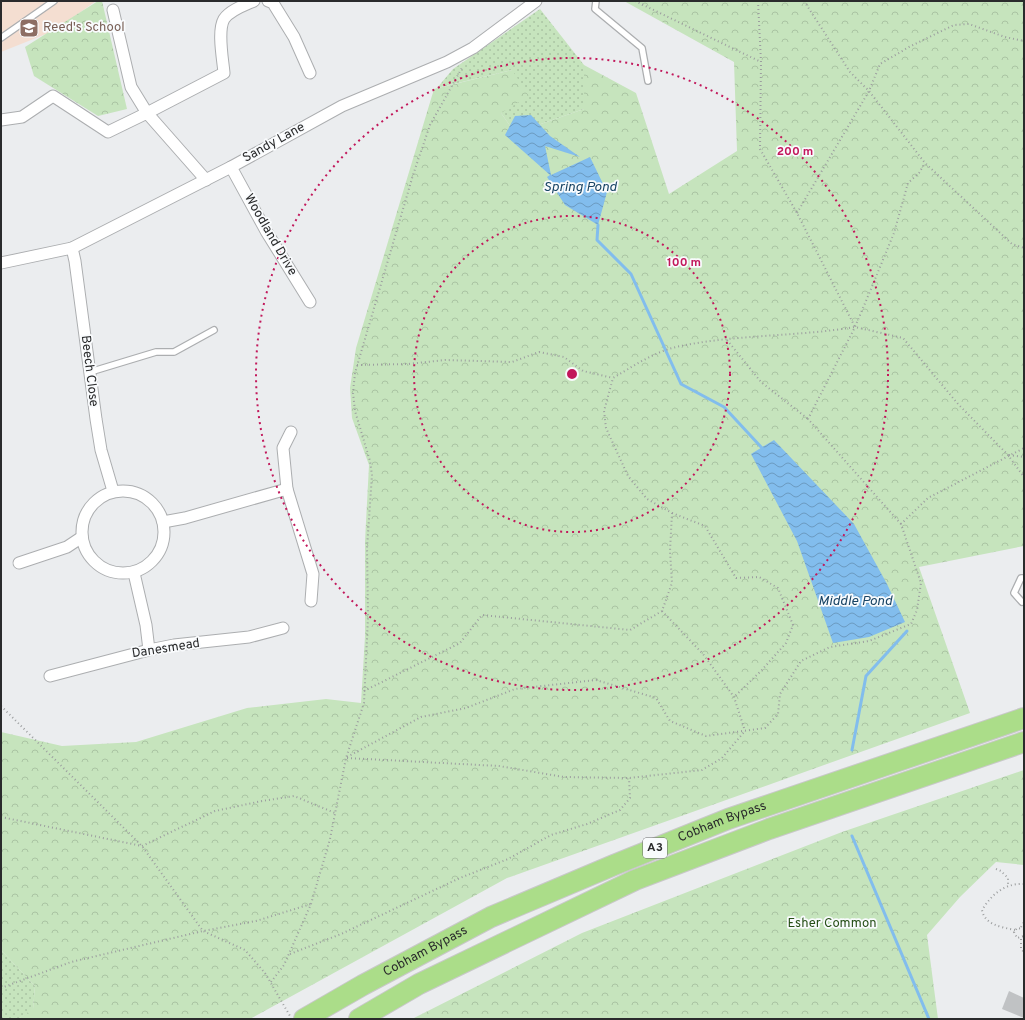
<svg xmlns="http://www.w3.org/2000/svg" width="1025" height="1020" font-family="Overpass,sans-serif">
	<style>
		.education { fill: #f4ded1 }
		.grass { fill: url(#grass-dots) }
		.forest { fill: url(#forest-crowns) }
		.water { fill: url(#water-waves) }
		.lines { fill: none; stroke-linecap: round; stroke-linejoin: round }
		.stream { stroke: #82bded; stroke-width: 3 }
		.building { fill: #c0c2c4 }
		.lane-casing { stroke: #acaeb0; stroke-width: 8 }
		.street-casing { stroke: #acaeb0; stroke-width: 13 }
		.highway-casing { stroke: #c8c8c8; stroke-width: 22 }
		.path { stroke: #9c9e9f; stroke-width: 2; stroke-dasharray: 1 3; stroke-linecap: butt }
		.lane { stroke: #fff; stroke-width: 5.5 }
		.street { stroke: #fff; stroke-width: 11 }
		.highway { stroke: #abdd89; stroke-width: 20 }
		.ring { fill: none; stroke: #c2185b; stroke-width: 2; stroke-dasharray: 2 4 }
		.labels { text-anchor: middle; dominant-baseline: central; stroke-width: 3.5; stroke-linejoin: round; paint-order: stroke }
		.shield { fill: #f9fbfd; stroke: #68696b; stroke-width: 1 }
		.shield-label { font-size: 12px; font-weight: bold; fill: #2a2b2c }
		.education-label { font-size: 13px; fill: #785e54; stroke: #f9fbfd; text-anchor: start }
		.street-label { font-size: 13px; fill: #2a2b2c; stroke: #f9fbfd }
		.park-label { font-size: 13px; fill: #264f16; stroke: #f9fbfd }
		.water-label { font-size: 14px; font-style: italic; fill: #184465; stroke: #f9fbfd }
		.centre { fill: #c2185b; stroke: #f9fbfd; stroke-width: 2 }
		.ring-label { font-size: 12px; text-anchor: middle; font-weight: bold; fill: #c2185b; stroke: #f9fbfd; stroke-width: 3.5; stroke-linejoin: round; paint-order: stroke }
	</style>
	<defs>
		<pattern id="grass-dots" width="8" height="8" patternUnits="userSpaceOnUse"><rect width="8" height="8" fill="#c6e4bd"/><path d="M2 2h.1M6 6h.1" fill="none" stroke="#aac4a3" stroke-width="1.8" stroke-linecap="round"/></pattern>
		<pattern id="forest-crowns" width="20" height="18" patternUnits="userSpaceOnUse"><rect width="20" height="18" fill="#c6e4bd"/><path d="M2 6a3 3 0 1 1 6 0M12 15a3 3 0 1 1 6 0" fill="none" stroke="#aac4a3"/></pattern>
		<pattern id="water-waves" width="16" height="10" patternUnits="userSpaceOnUse"><rect width="16" height="10" fill="#82bded"/><path d="M0 5q4-4 8 0t8 0" fill="none" stroke="#6b9ac0"/></pattern>
	</defs>
	<rect width="100%" height="100%" fill="#ebedef"/>
	<!-- education -->
	<path class="education" d="M 1,1 L 96,1 L 68,21 L 46,34 L 1,52 Z"/>
	<!-- grass -->
	<g class="grass">
		<path d="M 540,9 L 584,65 L 584,109 L 515,133 L 501,113 L 512,70 L 437,88 L 453,69 Z"/>
		<path d="M 1,950 L 35,986 L 33,1010 L 18,1019 L 1,1019 Z"/>
	</g>
	<!-- forest -->
	<g class="forest">
		<path d="M 98,1 L 102,1 L 127,109 L 98,116 L 34,76 L 25,47 Z"/>
		<path d="M 624,1 L 1024,1 L 1024,546 L 919,567 L 970,713 L 507,878 L 250,1019 L 18,1019 L 33,1009 L 35,986 L 1,950 L 1,732 L 62,746 L 136,742 L 247,708 L 326,699 L 361,703 L 365,636 L 365,541 L 369,465 L 352,418 L 350,388 L 356,348 L 434,89 L 512,70 L 529,96 L 501,113 L 515,133 L 584,109 L 584,65 L 636,93 L 669,194 L 737,151 L 734,62 Z"/>
		<path d="M 1024,770 L 1024,865 L 996,862 L 960,897 L 927,935 L 938,1019 L 412,1019 L 582,933 L 842,832 Z"/>
	</g>
	<!-- water -->
	<g class="water">
		<path d="M 531,115 L 550,136 L 580,157 L 545,146 L 551,175 L 590,157 L 607,192 L 598,225 L 565,205 L 547,177 L 550,175 L 505,135 L 515,116 Z"/>
		<path d="M 774,440 L 854,524 L 887,584 L 905,622 L 869,637 L 833,643 L 797,541 L 751,454 Z"/>
	</g>
	<g class="lines">
		<!-- stream -->
		<g class="stream">
			<path d="M 598,225 L 597,240 L 631,274 L 681,384 L 724,407 L 762,448"/>
			<path d="M 852,750 L 866,676 L 907,631"/>
			<path d="M 852,836 L 929,1019"/>
		</g>
	</g>
	<!-- building -->
	<path class="building" d="M 1009,991 L 1024,998 L 1024,1018 L 1002,1009 Z"/>
	<g class="lines">
		<!-- lane casing -->
		<g class="lane-casing">
			<g id="lane">
				<path d="M 596,1 L 595,9 L 642,48 L 648,81"/>
				<path d="M 1,38 L 54,1"/>
				<path d="M 90,372 L 156,352 L 174,352 L 214,330"/>
				<path d="M 1022,602 L 1014,593 L 1021,578 L 1024,578"/>
			</g>
		</g>
		<!-- street casing -->
		<g class="street-casing">
			<g id="street">
				<path d="M 268,1 L 273,3 L 294,37 L 310,73"/>
				<path d="M 113,10 L 131,87 L 147,113 L 224,73 C 223,60 217,31 224,19 C 230,10 245,5 254,1"/>
				<path d="M 1,120 L 22,117 L 53,96 L 108,132 L 147,113 L 206,180"/>
				<path d="M 231,167 L 266,231 L 310,302"/>
				<path d="M 72,248 L 75,261 L 96,419 L 101,450 L 113,491"/>
				<path d="M 1,263 L 72,248 L 231,167 L 342,106 L 447,62 L 473,48 L 536,1"/>
				<path d="M 291,432 L 283,448 L 287,489 L 313,574 L 311,601"/>
				<circle cx="123" cy="532" r="41"/>
				<path d="M 163,522 L 185,518 L 287,489"/>
				<path d="M 19,563 L 67,547 L 82,537"/>
				<path d="M 134,573 L 146,625 L 149,650"/>
				<path d="M 50,676 L 149,650 L 174,645 L 249,637 L 283,628"/>
			</g>
		</g>
		<!-- highway casing -->
		<g class="highway-casing">
			<g id="highway">
				<path id="s1" d="M 304,1019 L 363,985 L 491,917 L 614,865 L 728,819 L 1024,718"/>
				<path d="M 359,1019 L 419,984 L 635,880 L 769,829 L 1024,742"/>
			</g>
		</g>
		<!-- path -->
		<g class="path">
			<path d="M 635,1 L 761,62"/>
			<path d="M 758,1 L 761,62 L 760,149 L 797,213 L 855,327 L 903,338 L 958,404 L 1008,455 L 1024,477"/>
			<path d="M 804,1 L 850,72 L 869,91 L 925,163 L 1012,244 L 1024,248"/>
			<path d="M 797,213 L 869,91 L 880,64 L 909,47 L 954,25 L 969,24 L 1005,37 L 1024,41"/>
			<path d="M 727,340 L 761,382 L 808,419"/>
			<path d="M 357,365 L 408,364 L 445,360 L 512,362 L 539,352 L 564,357 L 583,371 L 613,378"/>
			<path d="M 1009,455 L 1024,457"/>
			<path d="M 672,513 L 705,526 L 736,578 L 759,577 L 778,588 L 793,625 L 786,643 L 761,671 L 734,697"/>
			<path d="M 901,524 L 808,419 L 855,327 L 871,289 L 894,233 L 908,183 L 919,173 L 925,163"/>
			<path d="M 662,611 L 703,654 L 734,697 L 745,731"/>
			<path d="M 364,691 L 460,643 L 482,615 L 630,630 L 662,611 L 672,583 L 670,551 L 672,513 L 647,499 L 628,476 L 606,428 L 604,411 L 613,378 C 632,367 654,352 676,347 C 735,334 796,337 855,327"/>
			<path d="M 1,706 L 142,846 L 203,931 L 245,950 L 265,973 L 290,1016"/>
			<path d="M 347,757 L 421,717 L 466,708 L 515,689 L 596,680 L 656,698 L 670,721 L 706,736 L 765,728 L 778,714 L 780,694 L 801,661 L 830,647 L 869,641 L 911,624 L 917,610 L 921,583 L 901,524 L 928,498 L 1024,448"/>
			<path d="M 347,758 L 499,766 L 564,777 L 629,778 L 702,770 L 722,758 L 744,732"/>
			<path d="M 1,817 L 142,846 L 215,811 L 262,801 L 294,796 L 335,813"/>
			<path d="M 996,869 L 1001,871 L 1008,878 L 1008,886"/>
			<path d="M 1021,927 L 1024,922"/>
			<path d="M 1024,929 L 1017,928 L 1014,932 L 1017,938 L 1024,936"/>
			<path d="M 1015,930 C 1001,927 985,925 982,910 C 992,894 1005,883 1024,884"/>
			<path d="M 1021,939 L 1021,949 L 1024,952"/>
			<path d="M 290,954 L 341,934 L 460,878 L 508,859 L 551,835 L 587,824 L 620,810 L 630,798 L 629,778"/>
			<path d="M 271,982 L 284,965 L 311,904 L 330,839 L 346,758 L 364,703 L 368,617 L 367,548 L 372,475 L 370,461 L 355,411 L 353,393 L 355,373 L 413,175 L 430,125 L 463,66"/>
			<path d="M 1,988 L 71,962 L 203,931 L 256,921 L 311,904"/>
		</g>
		<!-- lane -->
		<use href="#lane" class="lane"/>
		<!-- street -->
		<use href="#street" class="street"/>
		<!-- highway -->
		<use href="#highway" class="highway"/>
	</g>
	<!-- distance rings -->
	<g class="ring">
		<circle cx="572" cy="374" r="158"/>
		<circle cx="572" cy="374" r="316"/>
	</g>
	<!-- icons -->
	<defs>
		<g id="school-square" transform="scale(1)"><rect x="-9" y="-9" width="18" height="18" rx="4" fill="#8d6e63" stroke="#f9fbfd"/><path d="M0-5L7-2L0 1L-7-2ZM-4 1L0 2.5L4 1V4Q0 6-4 4Z" fill="#fff"/></g>
	</defs>
	<g fill-rule="evenodd">
		<use href="#school-square" x="29" y="28"/>
	</g>
	<g class="labels">
		<!-- shield labels -->
		<rect class="shield" x="643" y="838" width="24" height="20" rx="3"/>
		<g class="shield-label">
			<text x="655" y="848">A3</text>
		</g>
		<!-- education labels -->
		<g class="education-label">
			<text x="43" y="28">Reed's School</text>
		</g>
		<!-- street labels -->
		<g class="street-label">
			<text transform="translate(274 143) rotate(-29)">Sandy Lane</text>
			<text transform="translate(270 235) rotate(60)">Woodland Drive</text>
			<text transform="translate(89 371) rotate(83)">Beech Close</text>
			<text transform="translate(166 649) rotate(-9)">Danesmead</text>
			<text stroke="none"><textPath href="#s1" startOffset="463">Cobham Bypass</textPath></text>
			<text stroke="none"><textPath href="#s1" startOffset="139">Cobham Bypass</textPath></text>
		</g>
		<!-- park labels -->
		<g class="park-label">
			<text x="832" y="924">Esher Common</text>
		</g>
		<!-- water labels -->
		<g class="water-label">
			<text x="580" y="187">Spring Pond</text>
			<text x="855" y="601">Middle Pond</text>
		</g>
	</g>
	<circle cx="572" cy="374" r="6" class="centre"/>
	<g class="ring-label">
		<text x="795" y="155">200 m</text>
		<text x="684" y="266">100 m</text>
	</g>
	<!-- border -->
	<rect width="1025" height="1020" fill="none" stroke="#2a2b2c" stroke-width="4"/>
</svg>
